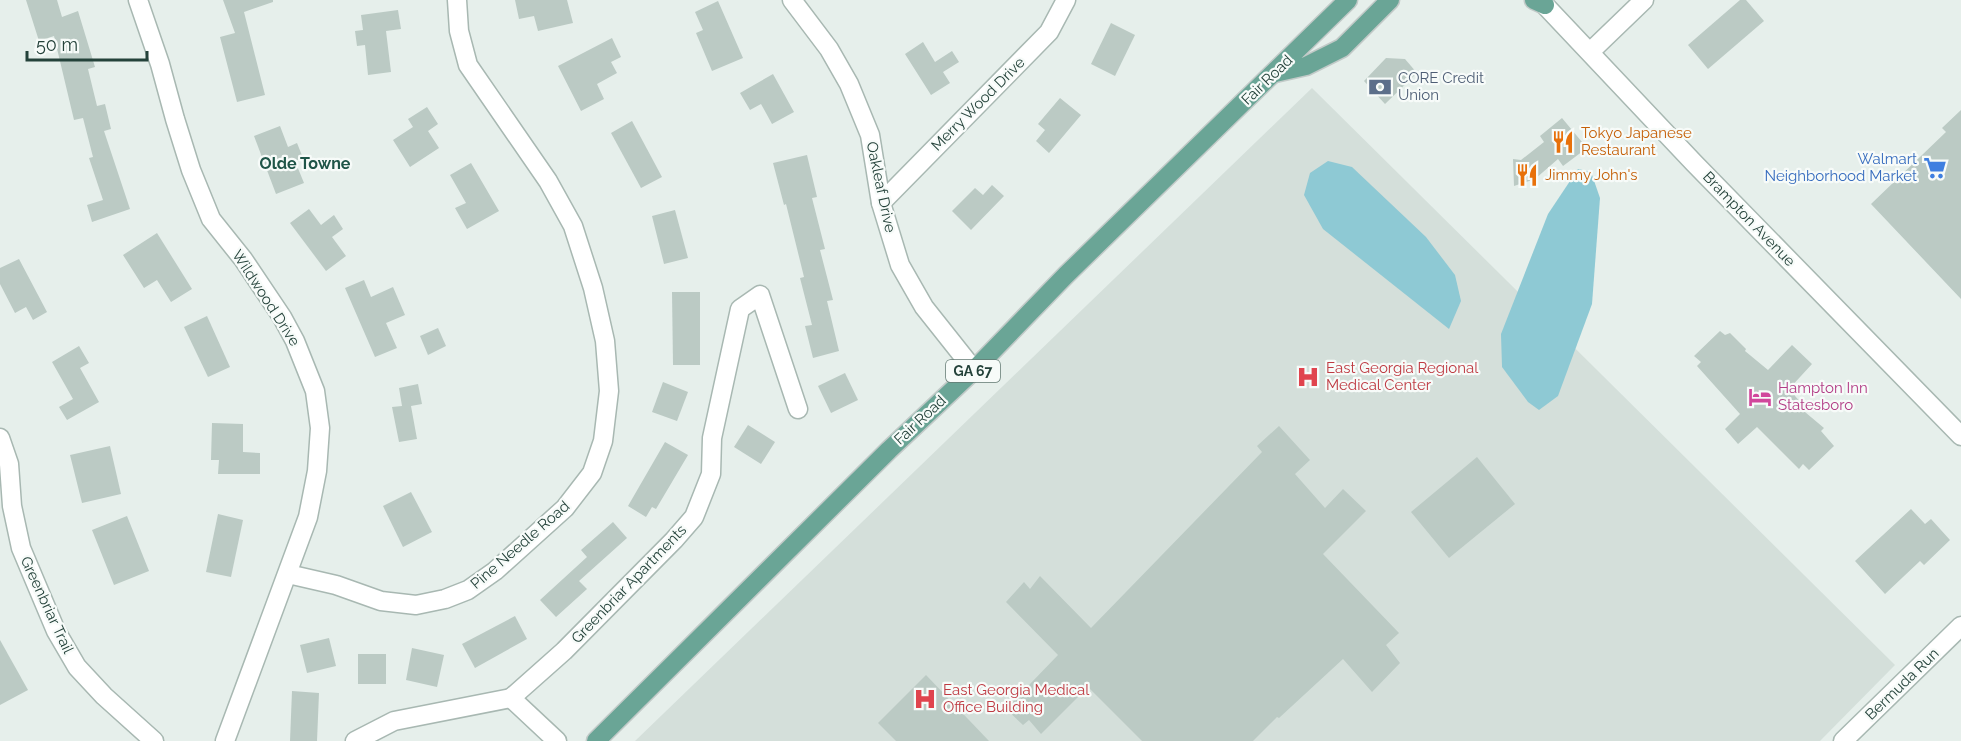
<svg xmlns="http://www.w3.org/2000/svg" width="1961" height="741" font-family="Raleway,sans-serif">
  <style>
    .built { fill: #d4dfda }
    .water { fill: #8ec9d4 }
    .building { fill: #bbcac4 }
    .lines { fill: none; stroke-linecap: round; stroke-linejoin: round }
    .minor-casing { stroke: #a8b8b2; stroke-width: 21 }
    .primary-casing { stroke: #c2cac8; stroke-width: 21 }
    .minor { stroke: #fff; stroke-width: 18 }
    .primary { stroke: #6aa596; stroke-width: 18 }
    .labels { text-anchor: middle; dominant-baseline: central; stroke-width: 4.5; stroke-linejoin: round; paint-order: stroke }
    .shield { fill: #f7fbf9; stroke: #637a73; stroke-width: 1.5 }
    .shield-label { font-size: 14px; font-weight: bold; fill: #24423a }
    .service-label { font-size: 15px; fill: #4e5e75; stroke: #f7fbf9; text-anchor: start }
    .street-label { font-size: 15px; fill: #24423a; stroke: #f7fbf9 }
    .food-label { font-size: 15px; fill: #c56008; stroke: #f7fbf9; text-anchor: start }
    .shop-label { font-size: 15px; fill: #366cbe; stroke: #f7fbf9; text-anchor: end }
    .health-label { font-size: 15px; fill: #be3a42; stroke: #f7fbf9; text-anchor: start }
    .hotel-label { font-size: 15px; fill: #b23c85; stroke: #f7fbf9; text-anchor: start }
    .neighbourhood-label { font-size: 16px; font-weight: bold; fill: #1f5548; stroke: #f7fbf9 }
  </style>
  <rect width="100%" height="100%" fill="#e6efeb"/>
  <!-- built -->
  <polygon class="built" points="1312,88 1895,665 1820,741 635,741"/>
  <!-- water -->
  <g class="water">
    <polygon points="1328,161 1352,167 1426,237 1455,275 1461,301 1449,329 1323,229 1304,195 1310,173"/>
    <polygon points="1578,169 1591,172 1600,198 1592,304 1558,396 1539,410 1528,402 1502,367 1501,334 1548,214"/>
  </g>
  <!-- building -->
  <g class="building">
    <polygon points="26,0 57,0 62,17 78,11 95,67 88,69 97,106 105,104 111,129 104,131 130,209 92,222 87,205 103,200 89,158 93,157 83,118 74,120 54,36 39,41"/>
    <polygon points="223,0 273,0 273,2 244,12 265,95 237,102 220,37 235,33"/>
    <polygon points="515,0 567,0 573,23 538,31 534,16 519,19"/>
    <polygon points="1740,0 1746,0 1764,21 1708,69 1688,45"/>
    <polygon points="718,1 743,58 712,71 696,33 703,30 695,12"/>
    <polygon points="398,10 401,29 386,31 391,72 368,75 365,45 357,46 355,31 363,30 361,15"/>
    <polygon points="1111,23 1135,35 1115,76 1091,64"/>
    <polygon points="612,38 621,57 611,62 617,73 597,84 604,99 581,111 558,66"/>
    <polygon points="923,42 935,62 952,51 959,62 943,72 950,83 931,95 905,54"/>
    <polygon points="1386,58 1405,59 1417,73 1385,104 1364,81"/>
    <polygon points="773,74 794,112 772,124 761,104 750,110 740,93"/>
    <polygon points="1060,98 1081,115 1049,153 1036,141 1045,130 1038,124"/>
    <polygon points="427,107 438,124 428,131 439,148 410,167 393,140 413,127 408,119"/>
    <polygon points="1961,110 1961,299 1871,204 1946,132 1942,128"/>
    <polygon points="1562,118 1587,148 1563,166 1558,159 1535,179 1514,186 1513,159 1521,160 1544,142 1540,136"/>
    <polygon points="632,121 662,177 641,188 611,133"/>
    <polygon points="280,126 288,147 297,143 303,158 295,161 304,183 276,194 254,136"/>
    <polygon points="807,155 817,197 812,198 825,249 820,250 833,300 827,301 839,351 813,358 805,326 812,325 800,278 804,277 786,204 784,205 773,163"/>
    <polygon points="471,163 499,211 467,229 455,208 466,203 450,175"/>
    <polygon points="992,185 1004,196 971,230 952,211 975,188 983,195"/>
    <polygon points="309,209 321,225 334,215 343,229 332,237 346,256 326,271 290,223"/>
    <polygon points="675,210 688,258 664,264 652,216"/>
    <polygon points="157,233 192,289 171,302 157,280 144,288 123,255"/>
    <polygon points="19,259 47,312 33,320 26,307 15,313 0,284 0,268"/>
    <polygon points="364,280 371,297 393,287 405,315 386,323 397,348 375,357 345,288"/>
    <polygon points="672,292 700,292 700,365 673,365"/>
    <polygon points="207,316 230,367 208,377 184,327"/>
    <polygon points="438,328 446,346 428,355 420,336"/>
    <polygon points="1720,331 1725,335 1730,333 1746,349 1745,351 1768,370 1792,345 1812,364 1789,389 1802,404 1799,407 1824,428 1821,431 1834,446 1809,470 1803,464 1799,469 1757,427 1738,444 1725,429 1740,414 1697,366 1701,362 1694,356"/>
    <polygon points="79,346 89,363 80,368 99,402 67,420 59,407 73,399 52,362"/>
    <polygon points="845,373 858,400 831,413 818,386"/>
    <polygon points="663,382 688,392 677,421 652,412"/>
    <polygon points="418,384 422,404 411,406 417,439 399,442 392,407 402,406 399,388"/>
    <polygon points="212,423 243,424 243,452 260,453 260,474 218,474 219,460 211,460"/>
    <polygon points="748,425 775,442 761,464 734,447"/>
    <polygon points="1279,426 1310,460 1295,474 1325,508 1343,489 1366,511 1323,554 1399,633 1386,645 1400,663 1372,692 1343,659 1279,718 1277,717 1253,741 1142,741 1088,687 1041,734 1029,720 1023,725 1006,709 1058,655 1006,602 1024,582 1030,589 1040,576 1091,628 1262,452 1257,446"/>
    <polygon points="665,442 688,455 656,509 652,507 646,517 628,506"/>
    <polygon points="110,446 121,494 82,503 70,455"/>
    <polygon points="1477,457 1515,504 1449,558 1411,512"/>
    <polygon points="411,492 432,532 403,547 383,506"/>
    <polygon points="1911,509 1925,524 1931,519 1950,540 1924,565 1920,561 1885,594 1855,561"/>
    <polygon points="218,514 243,520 231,577 206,572"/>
    <polygon points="127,516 149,571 114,585 92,530"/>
    <polygon points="613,522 627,538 579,581 587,589 556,617 540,600 587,557 581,550"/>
    <polygon points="515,616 527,639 475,668 462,644"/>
    <polygon points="329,638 336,666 307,673 300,645"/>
    <polygon points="0,640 28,690 0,705"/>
    <polygon points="412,648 444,655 437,687 406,680"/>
    <rect x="358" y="654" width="28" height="30"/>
    <polygon points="926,675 989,741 896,741 878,723"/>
    <polygon points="292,691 319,693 317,741 290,741"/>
  </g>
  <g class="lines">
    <!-- minor casing -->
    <g class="minor-casing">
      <g id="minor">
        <polyline points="138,0 160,64 175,119 191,170 211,219 243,259 282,317 295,341 315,391 320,428 317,471 308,517 225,741"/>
        <polyline points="792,0 829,49 849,84 870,135 881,203 900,265 924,307 974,370"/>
        <polyline points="1540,0 1694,163 1961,436"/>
        <polyline points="1590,52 1644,0"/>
        <polyline points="881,203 1049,32 1066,0"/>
        <polyline points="0,438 9,464 12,506 21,548 56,631 77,667 104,696 154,741"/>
        <polyline points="288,574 336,585 381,601 416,605 445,599 468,590 495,571 565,508 592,473 603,441 609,391 605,341 593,288 573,226 548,181 468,65 459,31 457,0"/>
        <polyline points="511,698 564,651 674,540 694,517 711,474 712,438 740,309 760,295 798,409"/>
        <polyline points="511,698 557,741"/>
        <polyline points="355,741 394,721 511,698"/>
        <polyline points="1843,741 1961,626"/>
      </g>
    </g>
    <!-- primary casing -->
    <g class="primary-casing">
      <g id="primary">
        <polyline points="1534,0 1545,5"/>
        <polyline points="1275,73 1306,66 1342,48 1390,0"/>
        <polyline points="596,741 889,450 974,370 1066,275 1348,0"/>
      </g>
    </g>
    <!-- minor -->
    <use href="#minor" class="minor"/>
    <!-- primary -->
    <use href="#primary" class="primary"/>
  </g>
  <!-- icons -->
  <defs>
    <g id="bank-bare" transform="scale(1.8)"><path d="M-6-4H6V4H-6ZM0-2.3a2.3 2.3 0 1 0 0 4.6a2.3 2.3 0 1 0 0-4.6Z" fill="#5c6f8a" stroke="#f7fbf9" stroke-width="2.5" paint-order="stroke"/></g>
    <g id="restaurant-bare" transform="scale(1.8)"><path d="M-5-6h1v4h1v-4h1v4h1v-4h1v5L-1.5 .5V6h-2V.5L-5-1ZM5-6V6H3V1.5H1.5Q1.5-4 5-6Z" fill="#e8710a" stroke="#f7fbf9" stroke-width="2.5" paint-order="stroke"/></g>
    <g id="supermarket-bare" transform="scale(1.8)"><path d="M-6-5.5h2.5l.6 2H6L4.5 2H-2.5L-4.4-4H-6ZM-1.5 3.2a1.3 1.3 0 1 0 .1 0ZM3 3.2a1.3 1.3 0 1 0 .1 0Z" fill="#3f7fe0" stroke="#f7fbf9" stroke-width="2.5" paint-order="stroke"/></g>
    <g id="hospital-bare" transform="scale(1.8)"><path d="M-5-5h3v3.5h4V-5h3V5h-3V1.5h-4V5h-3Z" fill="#e0444e" stroke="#f7fbf9" stroke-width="2.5" paint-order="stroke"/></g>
    <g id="hotel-bare" transform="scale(1.8)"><path d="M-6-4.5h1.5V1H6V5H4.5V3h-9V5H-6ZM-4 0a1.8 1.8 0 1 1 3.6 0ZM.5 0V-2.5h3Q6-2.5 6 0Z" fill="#d1479c" stroke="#f7fbf9" stroke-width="2.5" paint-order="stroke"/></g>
  </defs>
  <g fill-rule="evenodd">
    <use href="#bank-bare" x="1380" y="87"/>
    <use href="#restaurant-bare" x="1563" y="142"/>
    <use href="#supermarket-bare" x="1935" y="168"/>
    <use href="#restaurant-bare" x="1527" y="175"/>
    <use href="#hospital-bare" x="1308" y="377"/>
    <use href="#hotel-bare" x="1760" y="397"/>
    <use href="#hospital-bare" x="925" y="699"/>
  </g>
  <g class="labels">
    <!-- shield labels -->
    <rect class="shield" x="946" y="360" width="54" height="22" rx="4.5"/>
    <g class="shield-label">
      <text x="973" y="371">GA 67</text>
    </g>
    <!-- service labels -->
    <g class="service-label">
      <text x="1398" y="78">CORE Credit<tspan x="1398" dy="17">Union</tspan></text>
    </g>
    <!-- street labels -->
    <g class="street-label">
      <text transform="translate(1267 80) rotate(-44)">Fair Road</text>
      <text transform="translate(978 104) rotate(-45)">Merry Wood Drive</text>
      <text transform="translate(881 187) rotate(78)">Oakleaf Drive</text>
      <text transform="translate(1749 219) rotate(46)">Brampton Avenue</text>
      <text transform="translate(266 298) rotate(57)">Wildwood Drive</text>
      <text transform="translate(920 420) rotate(-43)">Fair Road</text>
      <text transform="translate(520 545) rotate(-41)">Pine Needle Road</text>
      <text transform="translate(629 584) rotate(-46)">Greenbriar Apartments</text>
      <text transform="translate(47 605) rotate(65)">Greenbriar Trail</text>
      <text transform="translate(1902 684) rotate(-44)">Bermuda Run</text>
    </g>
    <!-- food labels -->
    <g class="food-label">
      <text x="1581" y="133">Tokyo Japanese<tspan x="1581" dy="17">Restaurant</tspan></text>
      <text x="1545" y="175">Jimmy John's</text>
    </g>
    <!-- shop labels -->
    <g class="shop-label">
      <text x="1917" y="159">Walmart<tspan x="1917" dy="17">Neighborhood Market</tspan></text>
    </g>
    <!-- health labels -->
    <g class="health-label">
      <text x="1326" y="368">East Georgia Regional<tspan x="1326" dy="17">Medical Center</tspan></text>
      <text x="943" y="690">East Georgia Medical<tspan x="943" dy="17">Office Building</tspan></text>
    </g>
    <!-- hotel labels -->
    <g class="hotel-label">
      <text x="1778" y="388">Hampton Inn<tspan x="1778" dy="17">Statesboro</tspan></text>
    </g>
    <!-- neighbourhood labels -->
    <g class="neighbourhood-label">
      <text x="305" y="163">Olde Towne</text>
    </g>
  </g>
  <!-- scale -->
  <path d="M27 51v9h120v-9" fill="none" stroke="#24423a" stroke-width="3"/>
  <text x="36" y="51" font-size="18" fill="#24423a" stroke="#f7fbf9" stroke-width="4.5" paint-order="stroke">50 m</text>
</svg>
